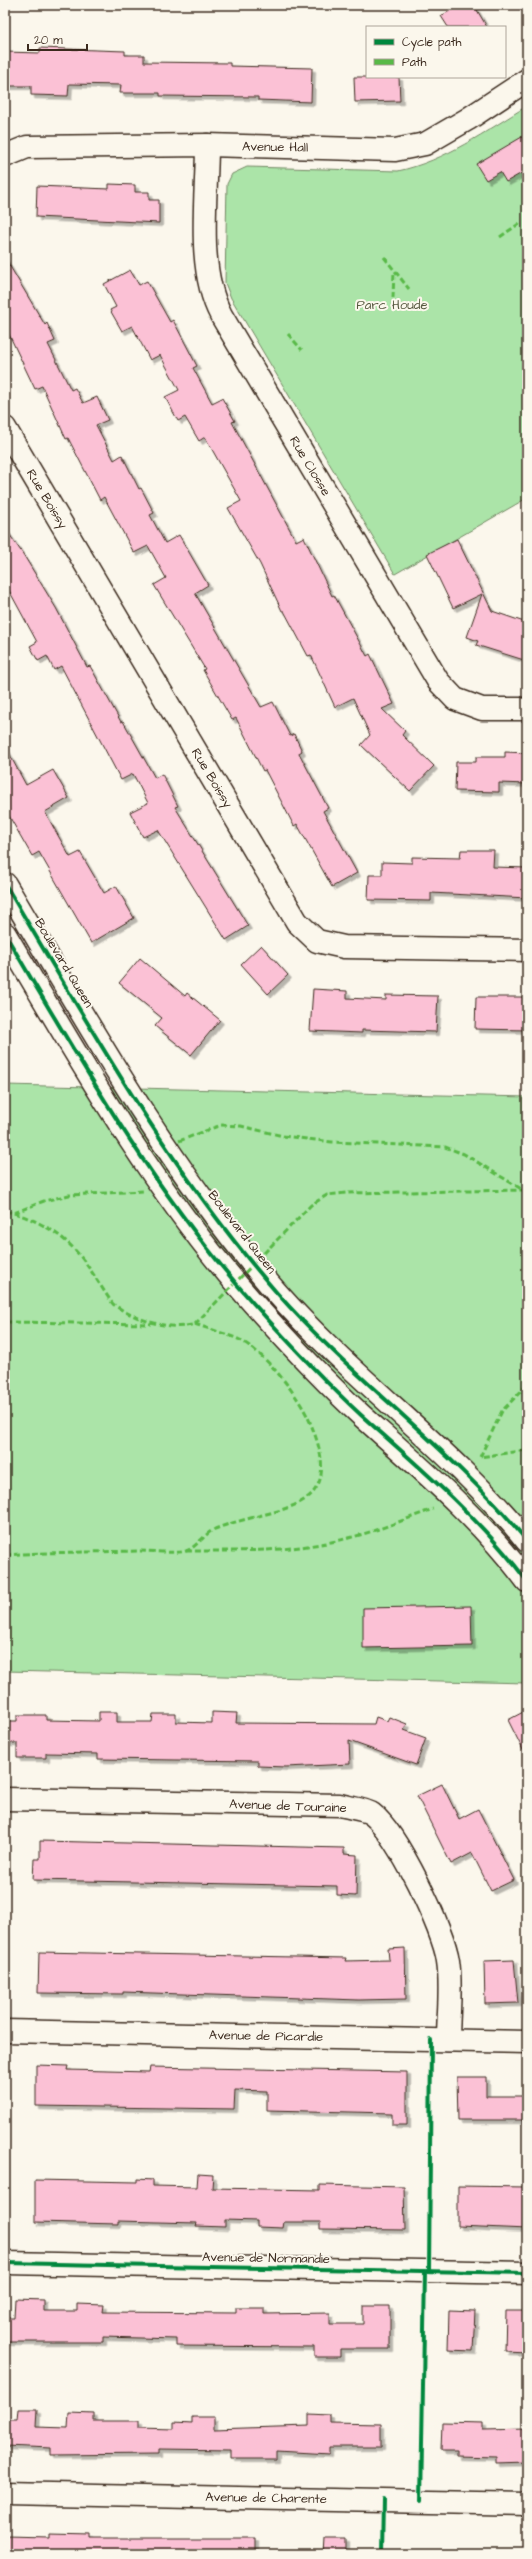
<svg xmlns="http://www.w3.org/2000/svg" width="532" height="2559" font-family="'Architects Daughter',sans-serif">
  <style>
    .green { fill: #abe4a8; stroke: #738763 }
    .building { fill: #fbc1d5; stroke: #3b2a1e; filter: url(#shadow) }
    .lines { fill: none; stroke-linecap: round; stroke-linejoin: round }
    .street-casing { stroke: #3b2a1e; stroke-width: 25 }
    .street { stroke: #fbf7ec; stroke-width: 22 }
    .quiet { stroke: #58b947; stroke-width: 3; stroke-dasharray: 6 3; stroke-linecap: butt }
    .cycleway-casing { stroke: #fbf7ec; stroke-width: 6 }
    .cycleway { stroke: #00873e; stroke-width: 4 }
    .labels { text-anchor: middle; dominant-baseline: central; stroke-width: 4; stroke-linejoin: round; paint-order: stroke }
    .street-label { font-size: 13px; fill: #3b2a1e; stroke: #fbf7ec }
    .park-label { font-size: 13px; fill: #575840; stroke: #fbf7ec }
  </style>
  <defs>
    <filter id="shadow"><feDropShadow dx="3.5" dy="3.5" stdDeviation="0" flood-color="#0004"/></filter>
  </defs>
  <rect width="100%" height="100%" fill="#fbf7ec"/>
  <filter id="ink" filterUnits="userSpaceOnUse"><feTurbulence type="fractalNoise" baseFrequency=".025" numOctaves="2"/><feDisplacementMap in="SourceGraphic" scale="8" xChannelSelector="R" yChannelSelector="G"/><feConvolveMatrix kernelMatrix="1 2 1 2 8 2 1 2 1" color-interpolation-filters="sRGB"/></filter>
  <g filter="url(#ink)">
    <!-- green -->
    <g class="green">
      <path d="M527 106V498L395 574 231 298 225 283 227 184 232 174 247 167 398 171C445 161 486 131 527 106Z"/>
      <polygon points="5,1085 527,1097 527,1683 5,1671"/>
    </g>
    <!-- building -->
    <g class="building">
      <polygon points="460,5 474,5 487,27 448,27 441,16"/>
      <polygon points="40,48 125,51 125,55 144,55 144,62 230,63 230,66 312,68 311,102 258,100 258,97 160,96 160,93 120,93 121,85 69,84 68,96 31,95 31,86 5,86 5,52 40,53"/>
      <polygon points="354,77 399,77 400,101 355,102"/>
      <polygon points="527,134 527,170 506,182 500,172 486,180 476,164"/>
      <polygon points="109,184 135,185 135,192 149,192 149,200 159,200 159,223 36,217 37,186 109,189"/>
      <polygon points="5,258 45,325 47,323 55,341 48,344 71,390 75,388 83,403 97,397 108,420 96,425 114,460 122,455 139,489 141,488 154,513 150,515 165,543 179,535 208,585 195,593 261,707 273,702 290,736 294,734 302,751 299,753 328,808 323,811 357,873 332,887 297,824 294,826 265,770 263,771 236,718 232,720 203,670 205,669 154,585 166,578 148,546 134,553 104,497 100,500 68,438 66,439 42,386 35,389 5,326"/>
      <polygon points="130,270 139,285 147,281 170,322 173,320 197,366 193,368 212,403 222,398 235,421 232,422 296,541 304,537 332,596 334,595 367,656 370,654 394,704 382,709 405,731 402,735 434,766 410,791 361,745 370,735 353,698 335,707 311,655 308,656 284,611 282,611 260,564 228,508 241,501 205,437 199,441 185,417 178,421 165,397 179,390 160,355 150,360 132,326 122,331 110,310 116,307 104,284"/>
      <polygon points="5,528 23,554 56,608 87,667 90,666 121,722 123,721 155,778 162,774 178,806 175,807 248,926 226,940 158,830 143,837 130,812 148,803 133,774 121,780 61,666 54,670 47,656 38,661 30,646 37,642 5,583"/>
      <polygon points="457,539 492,611 527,623 527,661 476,645 478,641 467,637 482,594 453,608 427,554"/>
      <polygon points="5,746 26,785 53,770 69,798 45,812 70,857 80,852 104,893 116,886 134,918 91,943 39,852 32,856 5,809"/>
      <polygon points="505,752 527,753 527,784 499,783 499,792 455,791 456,762 476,762 476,757 505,757"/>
      <polygon points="461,850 494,850 493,867 527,868 527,898 431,893 431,901 368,900 369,875 382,875 382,862 412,863 412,857 460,858"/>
      <polygon points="261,945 288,975 268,994 241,964"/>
      <polygon points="140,958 185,996 187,993 220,1020 191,1055 155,1026 162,1018 119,983"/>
      <polygon points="313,989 347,991 347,998 386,1000 386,995 438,996 436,1032 362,1030 362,1033 310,1031"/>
      <polygon points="476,997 527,997 527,1030 475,1029"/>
      <polygon points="471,1606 472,1646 363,1648 363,1608"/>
      <polygon points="527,1710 527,1758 508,1720"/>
      <polygon points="99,1712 117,1712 117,1722 152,1722 153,1714 176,1714 176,1722 212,1723 212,1712 237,1713 236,1723 374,1724 376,1717 387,1721 389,1717 407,1724 404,1730 426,1738 416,1765 349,1741 350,1764 286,1767 258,1766 258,1761 98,1759 98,1754 46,1753 46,1758 17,1758 17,1743 5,1743 5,1721 17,1721 17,1715 46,1715 46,1720 99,1721"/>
      <polygon points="442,1784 459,1819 478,1809 514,1880 491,1891 472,1853 451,1864 417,1796"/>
      <polygon points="40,1841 344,1848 344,1854 357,1855 356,1896 337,1895 337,1886 33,1880 34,1859 40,1859"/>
      <polygon points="405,1948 406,1999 359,2000 123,1992 123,1994 38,1993 39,1952 346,1958 345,1961 389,1960 388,1949"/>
      <polygon points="514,1960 518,2003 485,2004 484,1961"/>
      <polygon points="36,2065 68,2066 67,2070 149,2072 150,2067 407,2072 407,2125 392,2125 392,2113 267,2110 267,2091 235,2090 234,2109 36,2106"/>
      <polygon points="457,2077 486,2077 486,2096 527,2096 527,2120 458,2120"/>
      <polygon points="198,2174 213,2175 212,2188 320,2190 320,2185 404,2187 405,2230 320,2229 320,2222 284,2222 283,2228 257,2227 257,2221 225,2220 225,2227 196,2226 197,2223 118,2221 118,2224 35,2222 35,2180 137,2182 137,2179 153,2180 153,2186 197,2187"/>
      <polygon points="458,2186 527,2187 527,2229 458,2226"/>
      <polygon points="15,2299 44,2300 44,2311 77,2311 77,2304 104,2305 103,2312 236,2313 236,2308 264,2308 264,2314 330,2313 330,2324 363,2324 363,2306 390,2306 390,2349 340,2349 340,2357 314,2357 314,2347 176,2346 176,2339 103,2337 103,2342 5,2342 5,2318 14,2318"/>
      <polygon points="449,2310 475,2311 473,2351 448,2350"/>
      <polygon points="506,2311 527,2311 527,2352 505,2351"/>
      <polygon points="18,2409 37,2409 36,2427 68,2428 69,2413 94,2414 94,2421 138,2421 138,2428 174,2429 174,2422 192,2423 192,2417 214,2417 214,2429 309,2426 309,2414 330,2415 330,2423 381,2424 381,2447 329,2447 329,2454 276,2451 276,2459 231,2459 231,2450 159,2449 159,2454 51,2455 51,2448 5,2446 5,2420 17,2420"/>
      <polygon points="442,2422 483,2423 483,2430 527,2429 527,2462 496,2463 496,2457 456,2456 456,2451 441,2451"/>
      <polygon points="49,2533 91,2534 91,2538 255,2538 255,2554 5,2554 5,2536 49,2537"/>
      <polygon points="326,2538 346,2538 346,2554 325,2554"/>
    </g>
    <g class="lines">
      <!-- street casing -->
      <g class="street-casing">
        <g id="street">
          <path d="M207 145C207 198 196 268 221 315L438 681 455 699 482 709H527"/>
          <polyline points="5,156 27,147 207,145 395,150 425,144 468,119 527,80"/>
          <polyline points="5,428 297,922 317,941 344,947 527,950"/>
          <path d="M5 884C88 1024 169 1169 277 1293 355 1381 454 1451 527 1541"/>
          <path d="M5 934C80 1061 154 1192 253 1303 287 1341 323 1380 361 1415 419 1467 480 1518 527 1581"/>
          <path d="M5 1799 340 1805C350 1808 365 1809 372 1814 397 1833 444 1930 448 1961 452 1986 448 2015 448 2040"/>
          <polyline points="5,2031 527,2042"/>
          <polyline points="5,2263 527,2273"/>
          <polyline points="5,2493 527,2504"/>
        </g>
      </g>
      <!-- street -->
      <use href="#street" class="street"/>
      <!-- quiet -->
      <g class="quiet">
        <polyline points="500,237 520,223"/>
        <polyline points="384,257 409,289"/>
        <polyline points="393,298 394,271"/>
        <polyline points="288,334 302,350"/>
        <polyline points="179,1141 221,1125 241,1126 283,1136 332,1142 445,1147 464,1154 523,1190"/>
        <path d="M5 1211C29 1216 57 1230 74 1249 89 1265 100 1286 113 1304 133 1319 171 1332 195 1324L311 1205 327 1195 346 1193 527 1190"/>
        <polyline points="14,1213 44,1201 69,1195 144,1191"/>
        <polyline points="5,1322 151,1324"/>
        <polyline points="527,1385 502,1411 480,1457 527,1450"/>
        <path d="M186 1551C230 1551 276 1552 320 1544 359 1538 396 1523 433 1509"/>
        <path d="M5 1555C50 1552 95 1552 141 1551 152 1551 177 1554 186 1551 197 1547 204 1534 215 1529 278 1504 350 1517 310 1422 299 1396 264 1351 238 1339 224 1333 209 1329 195 1324"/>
      </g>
      <!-- cycleway casing -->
      <g class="cycleway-casing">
        <g id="cycleway">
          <path d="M5 884C88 1024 169 1169 277 1293 355 1381 454 1451 527 1541"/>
          <path d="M5 934C80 1061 154 1192 253 1303 287 1341 323 1380 361 1415 419 1467 480 1518 527 1581"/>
          <polyline points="5,2263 527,2273"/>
          <polyline points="429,2271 431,2040"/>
          <polyline points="421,2501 425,2271"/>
          <polyline points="382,2554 383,2500"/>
        </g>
      </g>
      <!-- cycleway -->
      <use href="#cycleway" class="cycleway"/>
    </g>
  </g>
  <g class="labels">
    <!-- street labels -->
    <g class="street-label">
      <text transform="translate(275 147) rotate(1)">Avenue Hall</text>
      <text transform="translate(310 466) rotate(59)">Rue Closse</text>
      <text transform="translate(47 499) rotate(59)">Rue Boissy</text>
      <text transform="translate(212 778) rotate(59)">Rue Boissy</text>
      <text transform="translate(64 963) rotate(59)">Boulevard Queen</text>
      <text transform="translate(242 1232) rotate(52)">Boulevard Queen</text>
      <text transform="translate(288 1806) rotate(2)">Avenue de Touraine</text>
      <text transform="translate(266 2036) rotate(1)">Avenue de Picardie</text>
      <text transform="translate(266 2258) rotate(1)">Avenue de Normandie</text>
      <text transform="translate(266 2498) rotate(1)">Avenue de Charente</text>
    </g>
    <!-- park labels -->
    <g class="park-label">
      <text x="392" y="305">Parc Houde</text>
    </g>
  </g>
  <!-- margin -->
  <rect width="532" height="2559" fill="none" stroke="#fbf7ec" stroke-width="20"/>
  <rect x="10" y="10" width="512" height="2539" fill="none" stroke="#3b2a1e" stroke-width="1.5" filter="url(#ink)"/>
  <!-- legend -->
  <rect x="366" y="26" width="140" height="52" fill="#fbf7ec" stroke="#aea59a"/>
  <rect x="374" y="39" width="20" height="6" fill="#00873e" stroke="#aea59a"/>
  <text x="402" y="46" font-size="12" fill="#3b2a1e">Cycle path</text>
  <rect x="374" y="59" width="20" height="6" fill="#58b947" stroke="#aea59a"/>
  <text x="402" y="66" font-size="12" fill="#3b2a1e">Path</text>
  <!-- scale -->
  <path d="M28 44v6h59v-6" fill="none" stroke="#3b2a1e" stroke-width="2"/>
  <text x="34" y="44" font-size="12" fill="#3b2a1e" stroke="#fbf7ec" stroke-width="3" paint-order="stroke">20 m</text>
</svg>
